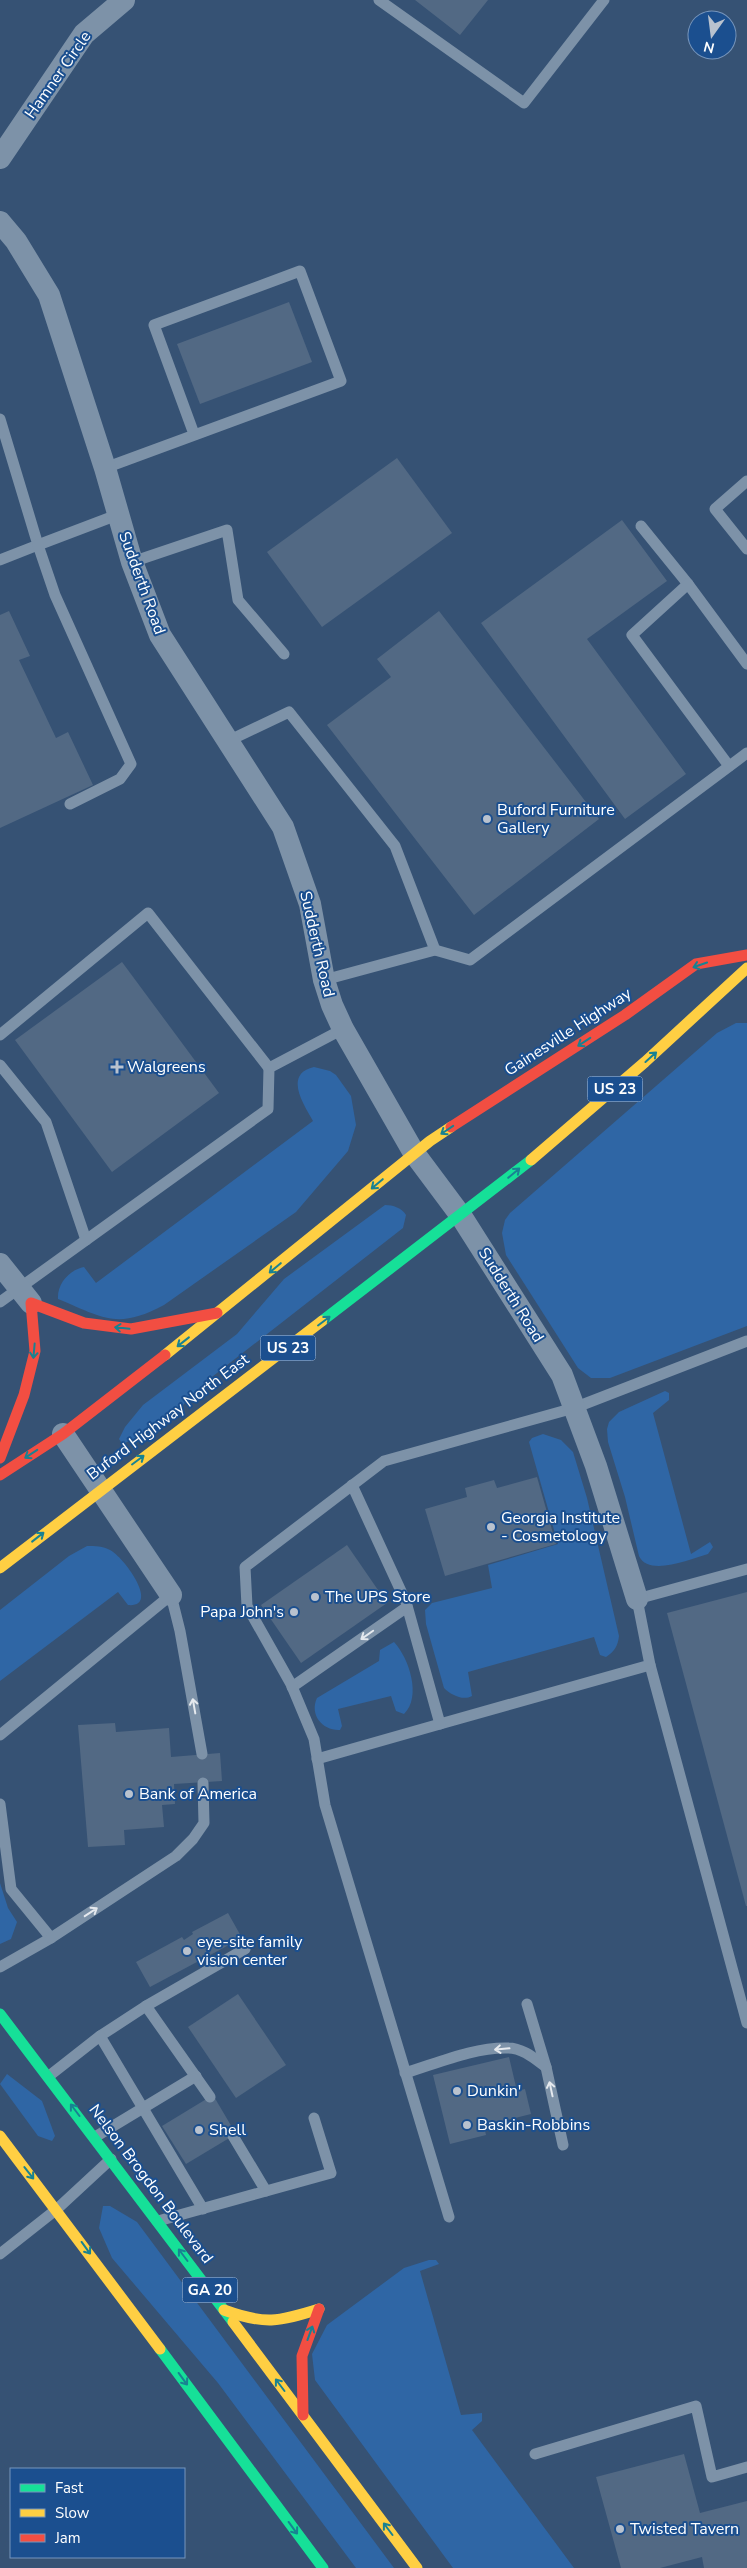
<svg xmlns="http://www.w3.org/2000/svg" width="747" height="2568" font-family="'Nunito Sans',sans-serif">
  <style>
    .green { fill: #2f66a5 }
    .building { fill: #526984 }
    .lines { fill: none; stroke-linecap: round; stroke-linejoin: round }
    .lane { stroke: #7d92a8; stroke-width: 11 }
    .street { stroke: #7d92a8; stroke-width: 22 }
    .fast { stroke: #16e098; stroke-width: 11 }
    .slow { stroke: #ffcf43; stroke-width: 11 }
    .jam { stroke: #f24e42; stroke-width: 11 }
    .oneway { stroke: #198292 }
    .oneway2 { stroke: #e5e9ee }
    .poi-dot { fill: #b9c2ce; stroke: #1b4f8f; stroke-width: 2 }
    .labels { text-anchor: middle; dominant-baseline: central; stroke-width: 4; stroke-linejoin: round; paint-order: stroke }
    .shield { fill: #1b4f8f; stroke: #bbcadd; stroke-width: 1 }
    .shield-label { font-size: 15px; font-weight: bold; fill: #fff }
    .street-label { font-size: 16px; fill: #fff; stroke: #1b4f8f }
    .poi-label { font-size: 16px; fill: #fff; stroke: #1b4f8f; text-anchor: start }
  </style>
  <rect width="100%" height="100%" fill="#365274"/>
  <!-- green -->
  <g class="green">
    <polygon points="736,1023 747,1023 747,1326 610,1378 591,1378 578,1368 506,1255 502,1233 505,1220 510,1213 717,1033"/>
    <path d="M314 1067 330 1071 336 1075 351 1096 356 1125 348 1151 296 1212 164 1305C117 1330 104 1318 58 1299 57 1284 69 1270 84 1267L96 1283 313 1121C304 1105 283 1074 314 1067Z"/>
    <path d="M385 1205C393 1205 402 1208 406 1215L403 1228 208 1380 163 1425 125 1443 121 1442 119 1439 125 1427 143 1405 237 1334 284 1279Z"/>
    <path d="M665 1391 669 1393V1400L653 1413 691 1554 710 1542 713 1547 708 1554C690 1559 649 1577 639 1556L625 1497 608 1442 607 1429 609 1422 619 1412Z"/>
    <path d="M543 1434 561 1440 573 1452 587 1498 619 1636C618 1646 614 1652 606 1657L600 1655 594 1637 468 1672 472 1696C463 1701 451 1695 444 1688L426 1624 425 1610 432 1603 492 1588 488 1565 558 1544 529 1442 532 1438Z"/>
    <path d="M87 1546C95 1546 103 1546 110 1550 124 1557 161 1608 128 1605L118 1592 0 1681V1610L69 1556Z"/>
    <path d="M394 1642C409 1658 422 1697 404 1714L396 1711 391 1696 338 1709 342 1726 340 1730C323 1731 309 1715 317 1698L379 1661 380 1650Z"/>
    <polygon points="0,1883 8,1908 17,1922 11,1939 0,1944"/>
    <polygon points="7,2074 42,2101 55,2136 52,2141 38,2136 0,2084"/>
    <polygon points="103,2206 110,2206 137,2222 394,2568 356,2568 218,2383 112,2258 99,2228"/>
    <polygon points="429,2260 436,2260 439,2264 420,2271 461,2415 482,2413 482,2421 472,2430 574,2568 453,2568 315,2380 312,2354 327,2325 404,2268"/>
  </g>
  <!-- building -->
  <g class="building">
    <polygon points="415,0 488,0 460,35"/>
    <polygon points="289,302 312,362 200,404 177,344"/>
    <polygon points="397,458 452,533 322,627 267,552"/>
    <polygon points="622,520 667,581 587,639 686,774 625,819 481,623"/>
    <polygon points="9,611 30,656 19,660 56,738 68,732 93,785 0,828 0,615"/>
    <polygon points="439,611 599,819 474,915 327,725 391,677 377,659"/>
    <polygon points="122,962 219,1093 112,1172 15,1040"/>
    <polygon points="537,1477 556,1544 445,1576 425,1509 467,1497 465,1488 494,1480 497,1488"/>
    <polygon points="347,1545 387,1603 301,1663 261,1605"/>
    <polygon points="747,1592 747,1906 746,1906 667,1613"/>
    <polygon points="115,1723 116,1732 169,1728 171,1757 220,1753 222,1781 174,1784 175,1804 162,1805 164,1827 124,1830 125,1845 88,1847 78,1725"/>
    <polygon points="228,1913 242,1938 150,1987 136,1962 182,1937 184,1940 193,1934 192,1932"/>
    <polygon points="238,1994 286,2065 236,2098 188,2027"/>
    <polygon points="509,2057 517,2091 525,2089 531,2114 484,2126 486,2135 450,2144 433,2075"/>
    <polygon points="213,2095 236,2134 186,2164 162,2126"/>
    <polygon points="684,2454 700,2513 747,2501 747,2568 704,2568 702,2557 660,2568 621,2568 596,2477"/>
  </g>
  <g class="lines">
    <!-- lane -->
    <g class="lane">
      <polyline points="379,0 524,103 604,0"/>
      <polyline points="0,419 38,545 0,560"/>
      <polyline points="105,468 341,381 300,271 154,325 194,434"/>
      <polyline points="747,481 715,509 747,549"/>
      <polyline points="641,526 688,584"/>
      <polyline points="132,562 227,530 238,600 284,654"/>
      <polyline points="228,741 289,712 395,846 435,950"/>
      <polyline points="729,766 632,635 688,584 747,664"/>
      <polyline points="70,804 120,779 131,764 55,595 38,545 117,515"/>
      <polyline points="324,980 435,950 470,960 747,753"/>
      <polyline points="0,1035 148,913 269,1068"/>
      <polyline points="0,1065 46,1122 86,1240"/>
      <polyline points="0,1302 268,1109 269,1068 343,1029"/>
      <polyline points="650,1665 747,2023"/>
      <polyline points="292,1687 407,1607"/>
      <polyline points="440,1724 650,1665 637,1599 747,1569"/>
      <polyline points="0,1735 171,1595 180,1631 202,1754"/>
      <polyline points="317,1759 440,1724 406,1602 352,1485"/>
      <polyline points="0,1804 11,1889 51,1938 0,1967"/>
      <polyline points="51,1938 176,1856 193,1839 204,1823 203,1783"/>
      <polyline points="527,2004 546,2067 563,2145"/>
      <polyline points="100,2036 146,2006"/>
      <path d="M405 2073C438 2063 474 2047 508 2048 523 2048 535 2059 546 2067"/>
      <polyline points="49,2076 100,2036 203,2209"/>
      <polyline points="210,2097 146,2006 245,1949"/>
      <polyline points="233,2136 266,2191"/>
      <polyline points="95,2137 196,2076"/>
      <polyline points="449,2217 325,1805 314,1739 291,1684 247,1606 245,1567 384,1461 574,1408 747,1341"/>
      <polyline points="158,2221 331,2173 314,2118"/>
      <polyline points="0,2254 57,2209 111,2159"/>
      <polyline points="535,2454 696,2406 712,2477 747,2467"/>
    </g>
    <!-- street -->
    <g class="street">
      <polyline points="0,158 84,34 124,0"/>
      <polyline points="0,222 16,241 49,295 105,468 132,562 160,635 283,827 310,904 324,980 332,1005 343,1029 414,1153 461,1216 562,1375 596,1466 637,1599"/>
      <polyline points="0,1264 31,1303"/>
      <polyline points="63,1434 171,1595"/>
    </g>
    <!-- fast -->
    <g class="fast">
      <polyline points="322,1321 531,1160"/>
      <polyline points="0,2014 233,2322"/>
      <polyline points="160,2349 323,2568"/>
    </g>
    <!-- slow -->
    <g class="slow">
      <polyline points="531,1160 645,1062 747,968"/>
      <polyline points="165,1355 430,1141 451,1127"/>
      <polyline points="0,1568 322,1321"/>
      <polyline points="0,2136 160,2349"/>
      <path d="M224 2310C265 2325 278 2322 319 2309"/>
      <polyline points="233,2322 417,2568"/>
    </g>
    <!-- jam -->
    <g class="jam">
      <polyline points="451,1127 625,1015 696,964 747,955"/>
      <polyline points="0,1458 24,1395 35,1351 31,1303 84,1323 131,1329 217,1313"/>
      <polyline points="0,1475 63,1434 165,1355"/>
      <polyline points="303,2415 302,2356 319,2309"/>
    </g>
  </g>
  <!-- one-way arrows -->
  <defs><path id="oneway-shaft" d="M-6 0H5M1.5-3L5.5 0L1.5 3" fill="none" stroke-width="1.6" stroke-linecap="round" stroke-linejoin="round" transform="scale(1.25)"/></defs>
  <g class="oneway">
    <use href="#oneway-shaft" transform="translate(700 965) rotate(161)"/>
    <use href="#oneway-shaft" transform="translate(584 1042) rotate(147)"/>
    <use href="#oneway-shaft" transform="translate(651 1057) rotate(-42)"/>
    <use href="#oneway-shaft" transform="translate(447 1130) rotate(146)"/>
    <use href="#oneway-shaft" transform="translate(514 1173) rotate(-40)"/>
    <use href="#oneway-shaft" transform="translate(377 1184) rotate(140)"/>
    <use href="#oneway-shaft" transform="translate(275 1268) rotate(140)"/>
    <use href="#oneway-shaft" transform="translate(324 1321) rotate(-37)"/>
    <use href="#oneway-shaft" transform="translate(122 1328) rotate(-174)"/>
    <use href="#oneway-shaft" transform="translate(183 1342) rotate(142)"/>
    <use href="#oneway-shaft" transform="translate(34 1351) rotate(95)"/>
    <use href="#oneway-shaft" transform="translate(31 1454) rotate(147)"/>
    <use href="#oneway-shaft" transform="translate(138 1460) rotate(-37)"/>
    <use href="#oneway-shaft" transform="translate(38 1537) rotate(-38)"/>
    <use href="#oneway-shaft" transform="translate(75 2110) rotate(-127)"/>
    <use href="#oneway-shaft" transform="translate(29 2173) rotate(52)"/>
    <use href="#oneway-shaft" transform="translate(86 2248) rotate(54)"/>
    <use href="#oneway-shaft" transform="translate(183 2255) rotate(-127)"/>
    <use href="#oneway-shaft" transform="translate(310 2333) rotate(-70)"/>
    <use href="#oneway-shaft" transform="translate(183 2379) rotate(54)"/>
    <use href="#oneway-shaft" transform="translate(280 2385) rotate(-127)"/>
    <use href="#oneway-shaft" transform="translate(293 2528) rotate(54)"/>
    <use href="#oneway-shaft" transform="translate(388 2529) rotate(-127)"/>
  </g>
  <g class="oneway2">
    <use href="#oneway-shaft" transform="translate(367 1635) rotate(145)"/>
    <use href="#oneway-shaft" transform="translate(194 1706) rotate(-100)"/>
    <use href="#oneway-shaft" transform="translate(91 1912) rotate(-33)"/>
    <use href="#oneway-shaft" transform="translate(502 2049) rotate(175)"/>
    <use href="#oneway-shaft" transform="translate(551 2089) rotate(-102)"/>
  </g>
  <!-- markers -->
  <g class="poi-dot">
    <circle cx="487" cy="819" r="5"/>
    <path d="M114.5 1059.5h5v5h5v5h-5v5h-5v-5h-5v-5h5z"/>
    <circle cx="491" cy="1527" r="5"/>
    <circle cx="315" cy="1597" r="5"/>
    <circle cx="294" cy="1612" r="5"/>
    <circle cx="129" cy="1794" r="5"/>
    <circle cx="187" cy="1951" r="5"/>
    <circle cx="457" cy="2091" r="5"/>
    <circle cx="467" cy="2125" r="5"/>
    <circle cx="199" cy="2130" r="5"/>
    <circle cx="620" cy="2529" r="5"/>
  </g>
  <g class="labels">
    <!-- shield labels -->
    <g class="shield">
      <rect x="587.5" y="1076.5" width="55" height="25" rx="4"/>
      <rect x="260.5" y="1335.5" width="55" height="25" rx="4"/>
      <rect x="182.5" y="2277.5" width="55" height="25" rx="4"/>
    </g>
    <g class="shield-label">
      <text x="615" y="1089">US 23</text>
      <text x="288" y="1348">US 23</text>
      <text x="210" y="2290">GA 20</text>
    </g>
    <!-- street labels -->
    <g class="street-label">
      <text transform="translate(58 75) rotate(-55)">Hamner Circle</text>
      <text transform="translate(142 583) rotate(70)">Sudderth Road</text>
      <text transform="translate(317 944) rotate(77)">Sudderth Road</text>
      <text transform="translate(568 1032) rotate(-33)">Gainesville Highway</text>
      <text transform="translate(511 1295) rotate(58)">Sudderth Road</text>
      <text transform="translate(168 1417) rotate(-37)">Buford Highway North East</text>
      <text transform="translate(151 2184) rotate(53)">Nelson Brogdon Boulevard</text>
    </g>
    <!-- poi labels -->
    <g class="poi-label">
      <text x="497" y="810">Buford Furniture<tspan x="497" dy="18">Gallery</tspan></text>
      <text x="127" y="1067">Walgreens</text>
      <text x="501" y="1518">Georgia Institute<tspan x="501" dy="18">- Cosmetology</tspan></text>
      <text x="325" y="1597">The UPS Store</text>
      <text x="284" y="1612" text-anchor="end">Papa John's</text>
      <text x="139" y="1794">Bank of America</text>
      <text x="197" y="1942">eye-site family<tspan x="197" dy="18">vision center</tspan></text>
      <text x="467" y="2091">Dunkin'</text>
      <text x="477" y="2125">Baskin-Robbins</text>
      <text x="209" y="2130">Shell</text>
      <text x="630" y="2529">Twisted Tavern</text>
    </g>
  </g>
  <!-- legend -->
  <rect x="10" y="2468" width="175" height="90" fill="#1b4f8f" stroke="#7695bc"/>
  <rect x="20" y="2484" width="25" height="8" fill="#16e098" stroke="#7695bc"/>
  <text x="55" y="2493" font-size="15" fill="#ffffff">Fast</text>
  <rect x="20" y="2509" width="25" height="8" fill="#ffcf43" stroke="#7695bc"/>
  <text x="55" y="2518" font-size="15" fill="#ffffff">Slow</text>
  <rect x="20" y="2534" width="25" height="8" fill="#f24e42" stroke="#7695bc"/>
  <text x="55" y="2543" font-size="15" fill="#ffffff">Jam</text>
  <!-- north arrow -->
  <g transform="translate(712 35) rotate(194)"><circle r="24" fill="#1b4f8f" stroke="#7695bc"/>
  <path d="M0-4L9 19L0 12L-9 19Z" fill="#b9c2ce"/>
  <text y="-8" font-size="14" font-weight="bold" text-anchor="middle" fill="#ffffff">N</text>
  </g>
</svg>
